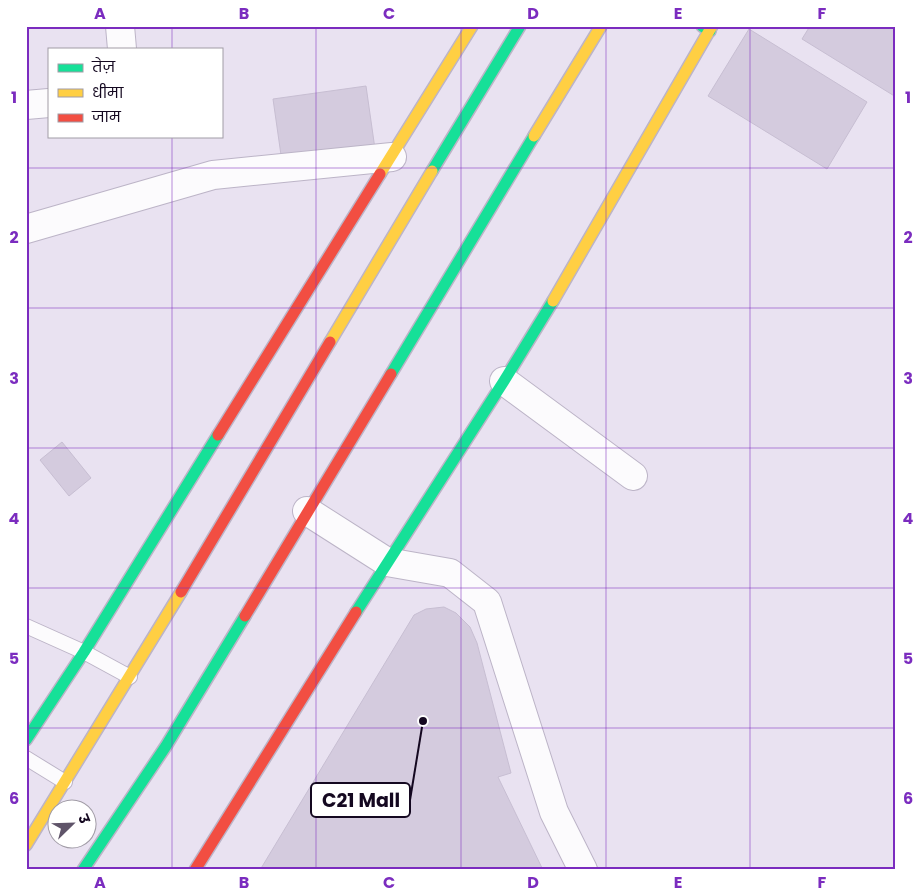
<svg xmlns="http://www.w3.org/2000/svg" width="922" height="896" font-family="Poppins,'Noto Sans Devanagari',sans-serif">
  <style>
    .building { fill: #d4cbde; stroke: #c7bed2 }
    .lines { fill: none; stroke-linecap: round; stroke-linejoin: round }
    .lane-casing { stroke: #bcb4c7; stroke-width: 16 }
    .street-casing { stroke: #bcb4c7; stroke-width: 30 }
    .fast-casing { stroke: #bcb4c7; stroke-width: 14 }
    .slow-casing { stroke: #bcb4c7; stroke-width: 14 }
    .jam-casing { stroke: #bcb4c7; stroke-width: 14 }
    .lane { stroke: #fcfbfd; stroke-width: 14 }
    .street { stroke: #fcfbfd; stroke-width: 28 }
    .fast { stroke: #16e098; stroke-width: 11 }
    .slow { stroke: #ffcf43; stroke-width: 11 }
    .jam { stroke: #f24e42; stroke-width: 11 }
    .grid { fill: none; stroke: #7b2cbf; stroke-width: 1; stroke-opacity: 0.55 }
    .leader { fill: none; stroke: #140820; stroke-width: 2 }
    .callout-dot { fill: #140820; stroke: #fff; stroke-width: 2 }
    .callout { fill: #fff; stroke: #140820; stroke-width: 2 }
    .callout-label { font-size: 19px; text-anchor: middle; font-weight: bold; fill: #140820 }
    .neatline { fill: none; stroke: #7b2cbf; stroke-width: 2 }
    .grid-label { font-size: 16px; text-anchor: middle; font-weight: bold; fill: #7b2cbf }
  </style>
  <rect width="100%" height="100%" fill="#e9e2f1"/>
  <!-- building -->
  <g class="building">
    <polygon points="810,26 896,26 896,97 802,39"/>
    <polygon points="749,29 867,102 827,169 708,96"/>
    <polygon points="366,86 375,149 282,162 273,99"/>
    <polygon points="62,442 91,478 69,496 40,460"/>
    <polygon points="444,607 456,613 470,627 477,643 511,773 498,777 543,870 260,870 414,615 426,609"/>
  </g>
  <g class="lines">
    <!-- lane casing -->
    <g class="lane-casing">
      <g id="lane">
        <polyline points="26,626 84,652 130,677"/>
        <polyline points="26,758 65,782"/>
      </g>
    </g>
    <!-- street casing -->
    <g class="street-casing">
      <g id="street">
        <polyline points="120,26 122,49"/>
        <polyline points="26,105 49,103"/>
        <polyline points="26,229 213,175 392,157"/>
        <polyline points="504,381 633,476"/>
        <polyline points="307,511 387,562 450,573 487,602 554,812 583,870"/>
      </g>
    </g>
    <!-- fast casing -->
    <g class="fast-casing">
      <g id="fast">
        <polyline points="702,26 710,31"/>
        <polyline points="432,171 520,26"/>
        <polyline points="391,374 534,136"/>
        <polyline points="356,612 504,381 553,301"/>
        <polyline points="26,740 84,652 218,435"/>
        <polyline points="83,870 166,746 245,616"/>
      </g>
    </g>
    <!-- slow casing -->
    <g class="slow-casing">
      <g id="slow">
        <polyline points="534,136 601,26"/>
        <polyline points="380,174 472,26"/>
        <polyline points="553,301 712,26"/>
        <polyline points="330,342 432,171"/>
        <polyline points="26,845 181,592"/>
      </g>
    </g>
    <!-- jam casing -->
    <g class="jam-casing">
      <g id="jam">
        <polyline points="218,435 380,174"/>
        <polyline points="181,592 330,342"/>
        <polyline points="245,616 391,374"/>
        <polyline points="195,870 356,612"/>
      </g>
    </g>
    <!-- lane -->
    <use href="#lane" class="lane"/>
    <!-- street -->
    <use href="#street" class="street"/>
    <!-- fast -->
    <use href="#fast" class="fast"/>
    <!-- slow -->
    <use href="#slow" class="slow"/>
    <!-- jam -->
    <use href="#jam" class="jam"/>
  </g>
  <!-- grid -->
  <path class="grid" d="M172 26V49M316 26V870M461 26V870M606 26V870M750 26V870M172 136V870M26 168H896M26 308H896M26 448H896M26 588H896M26 728H896"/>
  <!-- callouts -->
  <path class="leader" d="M423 721L410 800"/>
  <circle class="callout-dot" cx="423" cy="721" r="5"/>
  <rect class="callout" x="311" y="783" width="99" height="34" rx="5"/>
  <g class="callout-label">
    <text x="361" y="807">C21 Mall</text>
  </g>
  <!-- border -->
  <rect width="922" height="896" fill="none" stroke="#ffffff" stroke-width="55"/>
  <!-- legend -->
  <rect x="48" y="48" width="175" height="90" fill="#ffffff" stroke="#a19ca6"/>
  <rect x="58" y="64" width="25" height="8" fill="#16e098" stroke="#a19ca6"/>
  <text x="92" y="72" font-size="15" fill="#140820">तेज़</text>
  <rect x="58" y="89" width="25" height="8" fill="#ffcf43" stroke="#a19ca6"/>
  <text x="92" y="98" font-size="15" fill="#140820">धीमा</text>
  <rect x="58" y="114" width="25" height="8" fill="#f24e42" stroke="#a19ca6"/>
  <text x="92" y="122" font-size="15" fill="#140820">जाम</text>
  <!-- north arrow -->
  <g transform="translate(72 824) rotate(67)"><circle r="24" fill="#ffffff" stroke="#a19ca6"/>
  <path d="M0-4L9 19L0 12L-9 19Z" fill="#5f5469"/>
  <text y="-8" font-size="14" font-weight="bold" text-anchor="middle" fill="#140820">उ</text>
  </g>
  <rect x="28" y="28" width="866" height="840" class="neatline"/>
  <g class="grid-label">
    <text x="100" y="19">A</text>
    <text x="244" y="19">B</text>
    <text x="389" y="19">C</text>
    <text x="533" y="19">D</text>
    <text x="678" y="19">E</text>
    <text x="822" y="19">F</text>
    <text x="14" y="103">1</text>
    <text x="908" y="103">1</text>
    <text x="14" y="243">2</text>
    <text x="908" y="243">2</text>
    <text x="14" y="384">3</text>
    <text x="908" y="384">3</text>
    <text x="14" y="524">4</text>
    <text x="908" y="524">4</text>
    <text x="14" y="664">5</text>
    <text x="908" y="664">5</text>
    <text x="14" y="804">6</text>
    <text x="908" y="804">6</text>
    <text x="100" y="888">A</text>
    <text x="244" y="888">B</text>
    <text x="389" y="888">C</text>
    <text x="533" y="888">D</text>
    <text x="678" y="888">E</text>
    <text x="822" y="888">F</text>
  </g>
</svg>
